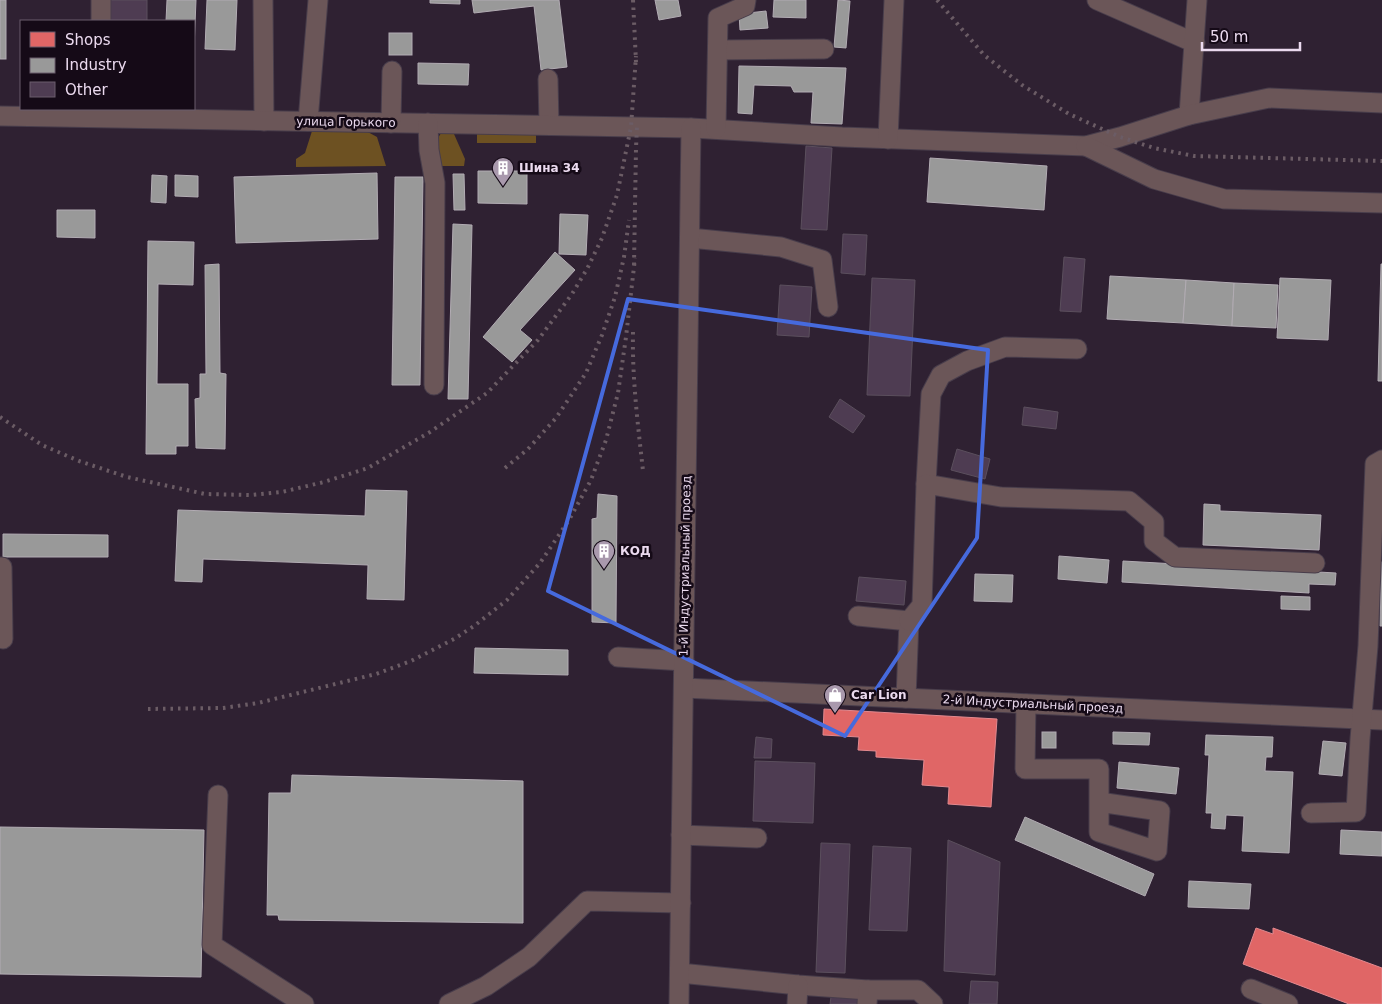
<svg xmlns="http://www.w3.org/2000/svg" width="1382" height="1004" font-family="'DejaVu Sans',sans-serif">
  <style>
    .forest { fill: #6d5122 }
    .shops { fill: #e06666; stroke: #e3898f }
    .industry { fill: #999; stroke: #b2acb3 }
    .building { fill: #4e3c52; stroke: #5b4f5d }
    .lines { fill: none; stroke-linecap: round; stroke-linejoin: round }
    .minor-casing { stroke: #483d4b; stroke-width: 21 }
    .minor { stroke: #6b5658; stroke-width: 19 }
    .rail { stroke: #6b5c65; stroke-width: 4; stroke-dasharray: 2.5 5; stroke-linecap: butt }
    .marked { fill: none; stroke: #466add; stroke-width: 4; stroke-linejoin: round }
    .labels { text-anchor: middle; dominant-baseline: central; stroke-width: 5; stroke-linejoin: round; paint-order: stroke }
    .street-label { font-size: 12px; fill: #ebdaef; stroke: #150a17 }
    .poi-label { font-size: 12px; font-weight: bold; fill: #ebdaef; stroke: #150a17; text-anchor: start }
  </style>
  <rect width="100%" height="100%" fill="#2f2132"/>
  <!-- forest -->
  <g class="forest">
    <rect x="477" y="130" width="59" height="13"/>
    <polygon points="312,131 366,131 377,137 386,166 296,167 296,159 305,153"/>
    <polygon points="441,133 454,134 465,159 464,166 435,166 434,145"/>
  </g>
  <!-- shops -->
  <g class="shops">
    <polygon points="824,709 997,719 991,807 948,804 949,787 922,785 924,760 876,757 876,751 858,750 859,737 823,735"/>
    <polygon points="1256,928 1273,934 1273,928 1382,968 1382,1004 1349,1004 1243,964"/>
  </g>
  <!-- industry -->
  <g class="industry">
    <rect x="0" y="0" width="6" height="59"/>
    <polygon points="167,0 196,0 194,49 194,21 166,21"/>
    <polygon points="207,0 237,0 235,50 205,49"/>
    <polygon points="430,0 460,0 460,4 430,3"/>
    <polygon points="472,0 559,0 567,67 541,70 534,6 474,13"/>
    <polygon points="655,0 678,0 681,16 659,20"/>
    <polygon points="774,0 806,0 806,18 773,17"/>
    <polygon points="838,0 850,1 846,48 834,47"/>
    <polygon points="766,11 768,28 740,30 739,14"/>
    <rect x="389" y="33" width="23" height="22"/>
    <polygon points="418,63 469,64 468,85 418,84"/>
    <polygon points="739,66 846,68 842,124 811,123 813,92 794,92 791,86 754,85 752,114 738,113"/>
    <polygon points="930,158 1047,166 1044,210 927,202"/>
    <polygon points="478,171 527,171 527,204 478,203"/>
    <polygon points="377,173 378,239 236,243 234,177"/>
    <polygon points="453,174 464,174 465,210 454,210"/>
    <polygon points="152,175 167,176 166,203 151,202"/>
    <polygon points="175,175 198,176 198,197 175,196"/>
    <polygon points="395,177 423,177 420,385 392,385"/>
    <polygon points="57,210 95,210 95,238 57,237"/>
    <polygon points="560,214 588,215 586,255 559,254"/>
    <polygon points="453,224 472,225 468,399 448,399"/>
    <polygon points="148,241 194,242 193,285 158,284 157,384 188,384 188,446 176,446 176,454 146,454"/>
    <polygon points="555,252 575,270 520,330 532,340 512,362 483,337"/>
    <polygon points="219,264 220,373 226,374 225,449 196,448 195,399 200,398 200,374 206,374 205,265"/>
    <polygon points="1381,264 1382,264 1382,381 1378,381"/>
    <polygon points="1110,276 1186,280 1183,323 1107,319"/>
    <polygon points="1280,278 1331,280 1328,340 1277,338"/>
    <polygon points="1186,280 1234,283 1232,326 1183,323"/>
    <polygon points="1234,283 1278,285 1276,328 1232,326"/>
    <polygon points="366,490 407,491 404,600 367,599 368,565 203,559 202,582 175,581 178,510 365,516"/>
    <polygon points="598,494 617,496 616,623 592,622 592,519 597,518"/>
    <polygon points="1204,504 1220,505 1220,511 1321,515 1319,550 1203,545"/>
    <polygon points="3,534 108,535 108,557 3,557"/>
    <polygon points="1059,556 1109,560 1107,583 1058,579"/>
    <polygon points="1123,561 1336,573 1335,585 1309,584 1309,593 1122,582"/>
    <polygon points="1381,562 1382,562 1382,626 1380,626"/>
    <polygon points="975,574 1013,575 1012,602 974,601"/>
    <polygon points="1281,596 1310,597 1310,610 1281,609"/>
    <polygon points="475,648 568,650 568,675 474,673"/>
    <rect x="1042" y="732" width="14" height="16"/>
    <polygon points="1113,732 1150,733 1149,745 1113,744"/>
    <polygon points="1206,735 1273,737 1272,757 1266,757 1265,771 1293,772 1289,853 1242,851 1244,816 1226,815 1225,829 1211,828 1212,813 1206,813 1209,755 1205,755"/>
    <polygon points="1323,741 1346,743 1342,776 1319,774"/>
    <polygon points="1119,762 1179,768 1176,794 1117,788"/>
    <polygon points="292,775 523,781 523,923 279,920 278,915 267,915 269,793 291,793"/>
    <polygon points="1025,817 1154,874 1145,896 1015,840"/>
    <polygon points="0,827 204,830 201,977 0,974"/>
    <polygon points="1341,830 1382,832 1382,856 1340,854"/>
    <polygon points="1189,881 1251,884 1249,909 1188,907"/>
  </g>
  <!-- building -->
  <g class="building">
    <polygon points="110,0 147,0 147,21 109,21"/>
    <polygon points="806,146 832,148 827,230 801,229"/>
    <polygon points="843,234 867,235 865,275 841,273"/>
    <polygon points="1064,257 1085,259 1081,312 1060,311"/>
    <polygon points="872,278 915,280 910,396 867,395"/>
    <polygon points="780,285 812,287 809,337 777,335"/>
    <polygon points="840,399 865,416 853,433 829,417"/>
    <polygon points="1024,407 1058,412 1056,429 1022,425"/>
    <polygon points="957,449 990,459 985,479 951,470"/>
    <polygon points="859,577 906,581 904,605 856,601"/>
    <polygon points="756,737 772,739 771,758 754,758"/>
    <polygon points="755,761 815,763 813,823 753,821"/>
    <polygon points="948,840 1000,862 995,975 944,971"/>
    <polygon points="821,843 850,844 845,973 816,972"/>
    <polygon points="873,846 911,848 907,931 869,930"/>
    <polygon points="971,981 998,982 997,1004 969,1004"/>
    <polygon points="831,997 860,998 859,1004 830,1004"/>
  </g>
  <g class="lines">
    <!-- minor casing -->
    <g class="minor-casing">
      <g id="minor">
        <polyline points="263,0 264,121"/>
        <polyline points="1097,0 1195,43"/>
        <polyline points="101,21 101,0"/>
        <polyline points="718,50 824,49"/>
        <polyline points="548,79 549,125"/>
        <polyline points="1189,115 1197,0"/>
        <polyline points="0,116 691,128 842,137 1086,146 1120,137 1189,115 1269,98 1382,103"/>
        <polyline points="308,121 318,0"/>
        <polyline points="391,123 392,71"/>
        <polyline points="428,123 429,150 435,183 434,385"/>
        <polyline points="716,129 718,18 745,6 746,0"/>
        <polyline points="888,139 894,0"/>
        <polyline points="1086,146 1154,179 1224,199 1382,203"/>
        <polyline points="690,238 781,247 822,260 828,307"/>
        <polyline points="926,484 931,394 941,375 967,361 1005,347 1077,349"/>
        <polyline points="0,567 2,567 3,639"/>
        <polyline points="858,616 909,621 906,698"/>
        <polyline points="909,621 922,605 926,484 1001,497 1129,501 1154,522 1154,541 1175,557 1315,563"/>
        <polyline points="618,657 684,661"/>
        <polyline points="684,688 1382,720"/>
        <polyline points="1026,704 1025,769 1099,769 1099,832 1157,851 1160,811 1099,802"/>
        <polyline points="218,795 212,945 304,1004"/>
        <polyline points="1311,813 1356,812 1360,739 1368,646 1375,464 1382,460"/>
        <polyline points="681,835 757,838"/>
        <polyline points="680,973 798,985 868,990"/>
        <polyline points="1251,989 1288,1004"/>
        <polyline points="449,1004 486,986 529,957 587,901 681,903"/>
        <polyline points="679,1004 691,128"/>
        <polyline points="797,1004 798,985"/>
        <polyline points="867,1004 868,990 918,990 933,1004"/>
      </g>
    </g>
    <!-- minor -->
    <use href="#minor" class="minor"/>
    <!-- rail -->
    <g class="rail">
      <polyline points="633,0 636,62"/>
      <polyline points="937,0 984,55 1022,85 1069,114 1120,137 1154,148 1194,156 1382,161"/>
      <polyline points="634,265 636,148 637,127"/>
      <path d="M633 332C632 379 638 425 643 471"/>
      <polyline points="0,417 42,445 79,461 127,477 205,494 250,495 282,492 324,482 368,468 430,432 487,393 538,340 572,294 587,269 602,238 617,195 631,127 636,56"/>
      <polyline points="505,468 528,449 556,418 586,373 602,335 615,297 624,257 629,220"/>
      <polyline points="148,709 223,708 258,703 376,674 411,661 454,639 474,626 507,600 540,563 569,520 591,480 606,440 618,393 626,337 635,258"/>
    </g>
  </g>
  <!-- marked area -->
  <path class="marked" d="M628 299 988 350 977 538 845 736 548 591Z"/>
  <!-- icons -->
  <defs>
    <g id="building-pin" transform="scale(1.125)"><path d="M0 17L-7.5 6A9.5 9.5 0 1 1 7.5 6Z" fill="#a999ad" stroke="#150a17"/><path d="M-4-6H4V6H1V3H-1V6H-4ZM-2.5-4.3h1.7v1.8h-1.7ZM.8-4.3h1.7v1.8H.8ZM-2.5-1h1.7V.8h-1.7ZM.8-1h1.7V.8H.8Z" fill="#fff"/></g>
    <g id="shop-pin" transform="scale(1.125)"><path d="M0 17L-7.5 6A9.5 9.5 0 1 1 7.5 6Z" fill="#a999ad" stroke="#150a17"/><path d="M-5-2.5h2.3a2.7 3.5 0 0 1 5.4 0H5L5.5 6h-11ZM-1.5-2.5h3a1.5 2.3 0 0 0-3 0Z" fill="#fff"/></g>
  </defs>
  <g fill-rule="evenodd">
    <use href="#building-pin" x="503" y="168"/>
    <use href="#building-pin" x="604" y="551"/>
    <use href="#shop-pin" x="835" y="695"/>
  </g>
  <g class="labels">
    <!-- street labels -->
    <g class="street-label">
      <text transform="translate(346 122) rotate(1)">улица Горького</text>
      <text transform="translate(685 566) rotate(-89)">1-й Индустриальный проезд</text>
      <text transform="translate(1033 704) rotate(3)">2-й Индустриальный проезд</text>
    </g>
    <!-- poi labels -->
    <g class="poi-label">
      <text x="519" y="168">Шина 34</text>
      <text x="620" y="551">КОД</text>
      <text x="851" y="695">Car Lion</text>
    </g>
  </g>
  <!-- legend -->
  <rect x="20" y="20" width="175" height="90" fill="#150a17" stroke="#6b5d6d"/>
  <rect x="30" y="32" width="25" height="15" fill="#e06666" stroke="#6b5d6d"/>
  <text x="65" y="45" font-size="15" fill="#ebdaef">Shops</text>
  <rect x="30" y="58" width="25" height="15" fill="#999999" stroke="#6b5d6d"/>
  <text x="65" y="70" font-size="15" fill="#ebdaef">Industry</text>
  <rect x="30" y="82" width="25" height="15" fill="#4e3c52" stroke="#6b5d6d"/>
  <text x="65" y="95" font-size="15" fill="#ebdaef">Other</text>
  <!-- scale -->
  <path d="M1202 42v8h98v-8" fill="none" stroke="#ebdaef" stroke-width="2.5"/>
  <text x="1210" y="42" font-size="15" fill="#ebdaef" stroke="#150a17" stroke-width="4" paint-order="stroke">50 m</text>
</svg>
